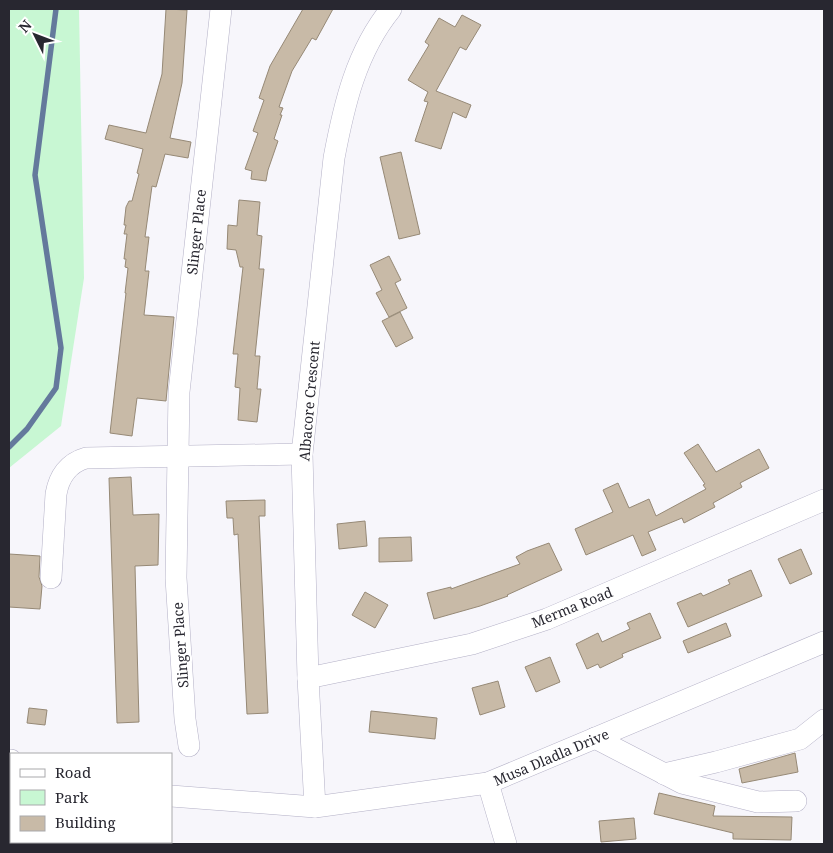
<svg xmlns="http://www.w3.org/2000/svg" width="833" height="853" font-family="'Noto Serif',serif">
  <style>
    .green { fill: #c8f7d3 }
    .lines { fill: none; stroke-linecap: round; stroke-linejoin: round }
    .stream { stroke: #64799c; stroke-width: 5.5 }
    .building { fill: #c8baa7; stroke: #968976 }
    .minor-casing { stroke: #b3b0c6; stroke-width: 22 }
    .minor { stroke: #fff; stroke-width: 21 }
    .labels { text-anchor: middle; dominant-baseline: central; stroke-width: 4.5; stroke-linejoin: round; paint-order: stroke }
    .street-label { font-size: 14px; fill: #282730; stroke: #fff }
  </style>
  <rect width="100%" height="100%" fill="#f7f6fb"/>
  <!-- green -->
  <polygon class="green" points="9,9 79,9 84,278 61,426 9,468"/>
  <g class="lines">
    <!-- stream -->
    <polyline class="stream" points="9,447 27,429 56,388 61,348 35,175 56,9"/>
  </g>
  <!-- building -->
  <g class="building">
    <polygon points="166,9 187,10 182,83 170,138 191,142 188,158 165,154 156,187 152,186 145,237 149,237 145,271 149,271 144,315 174,317 166,401 137,398 132,436 110,433 126,293 125,293 128,268 125,267 126,259 124,259 127,234 124,234 126,225 124,225 126,207 129,201 132,201 139,174 137,173 143,149 105,139 109,125 146,133 162,74"/>
    <polygon points="303,9 333,9 316,40 312,38 292,71 279,107 283,108 280,115 282,115 274,139 278,141 268,170 266,181 251,179 252,171 245,169 258,133 253,131 264,100 259,98 270,66"/>
    <polygon points="462,15 481,25 466,50 460,47 436,91 471,105 466,118 453,112 441,149 415,141 428,102 424,101 428,92 408,80 429,45 425,42 439,18 455,27"/>
    <polygon points="401,152 420,234 399,239 380,157"/>
    <polygon points="239,200 260,202 257,235 262,236 259,269 264,269 255,356 260,356 257,389 261,389 257,422 238,420 240,388 235,387 238,354 233,354 243,267 240,267 236,250 227,249 228,225 237,226"/>
    <polygon points="389,256 401,280 395,283 407,308 389,317 376,293 382,290 370,265"/>
    <polygon points="400,312 413,338 396,347 382,321"/>
    <polygon points="698,444 716,472 759,449 769,468 740,483 742,487 713,503 715,507 684,523 682,518 648,532 656,550 642,556 633,535 586,555 575,529 613,512 603,490 618,483 629,508 649,499 656,516 706,489 703,485 705,484 684,453"/>
    <polygon points="131,477 133,515 159,514 158,565 135,566 139,722 117,723 109,478"/>
    <polygon points="265,500 265,516 259,516 268,713 247,714 238,534 234,535 233,518 227,518 226,501"/>
    <polygon points="365,521 367,546 339,549 337,524"/>
    <polygon points="411,537 412,561 379,562 379,538"/>
    <polygon points="549,543 562,570 507,595 508,596 480,606 434,619 427,593 451,587 451,589 520,564 516,557 527,551"/>
    <polygon points="801,549 812,574 790,584 778,559"/>
    <polygon points="9,554 40,556 39,577 42,586 40,609 9,607"/>
    <polygon points="751,570 762,596 688,627 677,603 701,593 703,596 730,584 728,580"/>
    <polygon points="365,592 388,605 375,628 352,615"/>
    <polygon points="650,613 661,638 622,654 623,657 600,668 598,664 587,669 576,644 598,633 602,642 630,629 627,623"/>
    <polygon points="726,623 731,636 688,653 683,641"/>
    <polygon points="550,657 560,682 536,692 525,667"/>
    <polygon points="498,681 505,707 480,715 472,688"/>
    <polygon points="29,708 47,710 45,725 27,723"/>
    <polygon points="371,711 437,718 435,739 369,732"/>
    <polygon points="795,753 798,772 742,783 739,769"/>
    <polygon points="659,793 715,806 713,816 792,817 791,840 733,839 733,833 654,814"/>
    <polygon points="634,818 636,839 601,842 599,821"/>
  </g>
  <g class="lines">
    <!-- minor casing -->
    <g class="minor-casing">
      <g id="minor">
        <path d="M51 578 56 494C59 477 68 463 86 458L302 454"/>
        <polyline points="308,678 472,644 547,619 824,500"/>
        <polyline points="595,738 682,783 758,802 796,801"/>
        <polyline points="189,746 185,719 176,578 179,392 221,9"/>
        <polyline points="9,760 11,760"/>
        <polyline points="664,774 716,762 800,739 824,720"/>
        <polyline points="488,783 506,844"/>
        <polyline points="171,796 315,807 488,783 824,642"/>
        <path d="M315 807 308 678 302 454 334 158C344 105 356 52 391 9"/>
      </g>
    </g>
    <!-- minor -->
    <use href="#minor" class="minor"/>
  </g>
  <g class="labels">
    <!-- street labels -->
    <g class="street-label">
      <text transform="translate(196 232) rotate(-84)">Slinger Place</text>
      <text transform="translate(309 401) rotate(-85)">Albacore Crescent</text>
      <text transform="translate(572 607) rotate(-22)">Merma Road</text>
      <text transform="translate(180 645) rotate(-94)">Slinger Place</text>
      <text transform="translate(551 757) rotate(-23)">Musa Dladla Drive</text>
    </g>
  </g>
  <!-- border -->
  <rect width="833" height="853" fill="none" stroke="#282730" stroke-width="20"/>
  <!-- legend -->
  <rect x="10" y="753" width="162" height="90" fill="#ffffff" stroke="#a9a9ac"/>
  <rect x="20" y="769" width="25" height="8" fill="#ffffff" stroke="#a9a9ac"/>
  <text x="55" y="778" font-size="15" fill="#282730">Road</text>
  <rect x="20" y="790" width="25" height="15" fill="#c8f7d3" stroke="#a9a9ac"/>
  <text x="55" y="803" font-size="15" fill="#282730">Park</text>
  <rect x="20" y="816" width="25" height="15" fill="#c8baa7" stroke="#a9a9ac"/>
  <text x="55" y="828" font-size="15" fill="#282730">Building</text>
  <!-- north arrow -->
  <g transform="translate(35 35) rotate(312)" stroke="#ffffff" stroke-width="4" paint-order="stroke">
  <path d="M0-4L9 19L0 12L-9 19Z" fill="#282730"/>
  <text y="-8" font-size="14" font-weight="bold" text-anchor="middle" fill="#282730">N</text>
  </g>
</svg>
